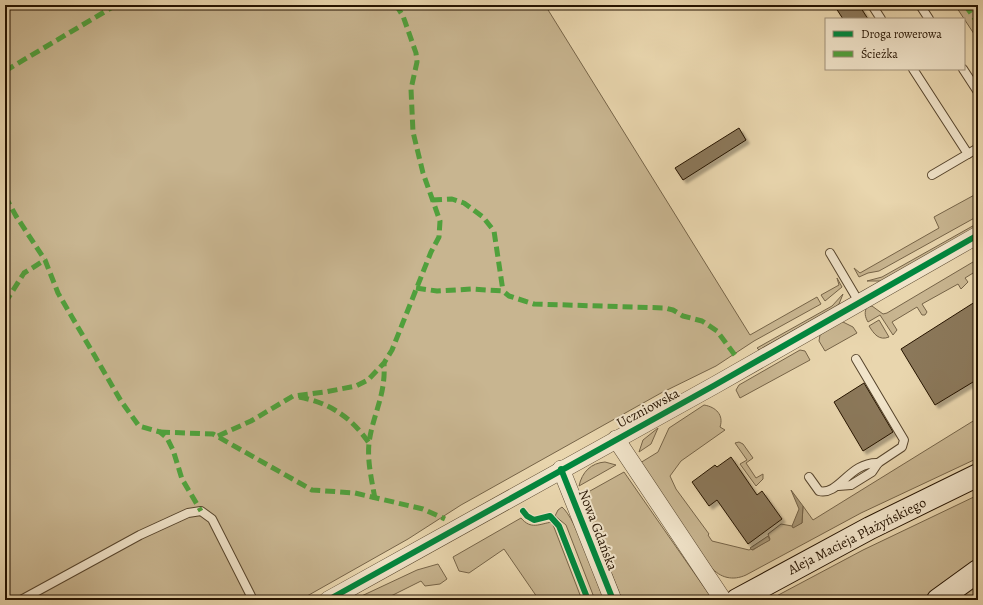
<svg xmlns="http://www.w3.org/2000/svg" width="983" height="605" font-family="Alegreya,serif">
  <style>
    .green { fill: #c8b590; stroke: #766448 }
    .water { fill: #a69473; stroke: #726045 }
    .building { fill: #8b785a; stroke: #251300; filter: url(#shadow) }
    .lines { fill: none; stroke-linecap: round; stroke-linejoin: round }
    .lane-casing { stroke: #56442c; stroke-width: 10 }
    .street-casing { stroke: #56442c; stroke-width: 18 }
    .secondary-casing { stroke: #251300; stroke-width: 24 }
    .lane { stroke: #f1e4ca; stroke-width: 8 }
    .street { stroke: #f1e4ca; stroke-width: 17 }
    .secondary { stroke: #f1e4ca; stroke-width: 22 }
    .quiet { stroke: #50a03c; stroke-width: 5; stroke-dasharray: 10 5; stroke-linecap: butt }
    .cycleway-casing { stroke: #f1e4ca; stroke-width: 8 }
    .cycleway { stroke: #00873e; stroke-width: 6 }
    .labels { text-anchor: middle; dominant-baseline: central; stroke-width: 4; stroke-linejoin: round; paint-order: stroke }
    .street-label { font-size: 14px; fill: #251300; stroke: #f1e4ca }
  </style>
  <defs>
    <filter id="shadow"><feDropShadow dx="3.5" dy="3.5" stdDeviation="1" flood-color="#0004"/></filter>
  </defs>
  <rect width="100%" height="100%" fill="#e9d6ae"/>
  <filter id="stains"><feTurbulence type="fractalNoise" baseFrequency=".005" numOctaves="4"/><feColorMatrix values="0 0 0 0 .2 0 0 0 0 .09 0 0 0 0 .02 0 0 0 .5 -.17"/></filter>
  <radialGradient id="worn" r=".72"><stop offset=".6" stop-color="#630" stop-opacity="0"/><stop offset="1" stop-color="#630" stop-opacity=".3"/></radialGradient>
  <!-- green -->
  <g class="green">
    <polygon points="5,5 545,5 750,335 817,297 821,304 754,341 716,366 661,393 461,505 408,539 300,600 5,600"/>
    <polygon points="955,5 978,5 978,40"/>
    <polygon points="978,193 978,216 879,271 868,273 859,277 854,268 860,273 939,228 934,217"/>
    <polygon points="978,223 978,227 881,281 867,281 882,277"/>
    <path d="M978 259V270L965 278 968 282 961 289 958 284 922 304 927 312 925 315H922L917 307 892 322 897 330 893 335 880 315 868 322C865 317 864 312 867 307L872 306 883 314 887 313Z"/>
    <polygon points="837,278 842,287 825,301 821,295 839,285"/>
    <polygon points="843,294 839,304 834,308 759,350 757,348 832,306"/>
    <path d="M879 320 889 337C879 341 874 334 869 326Z"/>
    <polygon points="841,321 853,327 857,333 825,351 819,341 820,335"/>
    <polygon points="800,350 805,351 810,360 740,398 736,390 739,385"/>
    <path d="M704 405C716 407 724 415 720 427L725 430 681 461 670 476 676 489 709 534 708 535 712 541 749 550 751 549 753 550 770 539 768 534 781 524 792 526 802 523 803 506 813 520 978 418V458L861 513 746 575C733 581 720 578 711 567L640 463 658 452 669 428Z"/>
    <polygon points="658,428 651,444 639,452 643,440"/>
    <polygon points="739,442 743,444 753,458 746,463 756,478 763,474 763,479 756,486 740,464 747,460 735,443"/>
    <path d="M605 462 616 465 579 486C582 472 591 463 605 462Z"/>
    <polygon points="624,472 713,600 622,600 581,496"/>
    <polygon points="978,495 978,560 925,600 769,600 863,550"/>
    <path d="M562 507C577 520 595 579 604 600H595L566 525 555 516 558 510Z"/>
    <path d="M521 518C531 530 539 524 552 522L582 600H534L537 597 504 549 469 573 459 571 453 557Z"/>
    <polygon points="438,564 447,579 440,584 425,586 421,581 383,600 353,600 417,570"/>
    <polygon points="978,582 978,600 954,600"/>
  </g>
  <!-- water -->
  <g class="water">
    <polygon points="791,490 803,506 802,523 793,528 792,526 799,509"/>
    <polygon points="768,536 770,540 752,550 750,548"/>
  </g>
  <!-- building -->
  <g class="building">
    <polygon points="834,5 859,5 868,19 843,19"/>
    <polygon points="739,128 746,140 683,180 675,168"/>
    <polygon points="978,300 978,379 935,405 901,349"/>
    <polygon points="864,383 893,432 863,451 834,402"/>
    <polygon points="731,457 757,495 762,491 782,519 748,544 717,500 709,506 692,482 715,465 717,467"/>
  </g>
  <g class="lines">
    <!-- lane casing -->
    <g class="lane-casing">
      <g id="lane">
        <polyline points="872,5 881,19"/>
        <polyline points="920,5 929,19"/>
        <polyline points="913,69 968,154"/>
        <polyline points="963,69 978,92"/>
        <polyline points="932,175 978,148"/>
        <polyline points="830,253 859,302"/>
        <path d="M809 477 819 491C839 496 849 462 878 463"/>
        <polyline points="838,486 851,485 872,472 878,463 902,447 904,440 856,359"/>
        <polyline points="21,600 140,535 188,513 201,511 212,519 253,600"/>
      </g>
    </g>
    <!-- street casing -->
    <g class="street-casing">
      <g id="street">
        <polyline points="616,439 723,600"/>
        <polyline points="561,469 613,600"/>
        <polyline points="328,600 715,385 978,235"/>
      </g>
    </g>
    <!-- secondary casing -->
    <g class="secondary-casing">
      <g id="secondary">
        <polyline points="737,600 870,528 978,475"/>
        <polyline points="938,600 978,571"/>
      </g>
    </g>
    <!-- lane -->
    <use href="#lane" class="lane"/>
    <!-- street -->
    <use href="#street" class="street"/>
    <!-- secondary -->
    <use href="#secondary" class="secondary"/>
    <!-- quiet -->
    <g class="quiet">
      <polyline points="965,5 978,23"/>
      <polyline points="5,71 116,5"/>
      <polyline points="5,196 16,216 45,260 58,293 121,401 139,426 160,432 167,438 173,450 182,479 201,511"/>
      <polyline points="432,200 452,199 464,203 483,217 494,231 503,291"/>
      <polyline points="416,288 437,291 472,289 503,291 509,296 534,304 665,308 673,310 683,316 702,321 717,331 737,358"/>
      <polyline points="5,303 24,273 45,260"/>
      <path d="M299 397C330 403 351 417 369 443"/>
      <polyline points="160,432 213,434 312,490 355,493 423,509 445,519"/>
      <polyline points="218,436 251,421 293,396 325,392 356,386 368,380 384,363 392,350 431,252 439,237 440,221 423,173 413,132 411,89 417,62 416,53 403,16 396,5"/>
      <path d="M375 499C372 481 367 461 369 443 373 413 386 396 384 363"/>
    </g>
    <!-- cycleway casing -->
    <g class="cycleway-casing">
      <g id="cycleway">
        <polyline points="561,469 613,600"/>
        <polyline points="523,511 527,516 534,520 550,516 559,526 588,600"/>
        <polyline points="328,600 715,385 978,235"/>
      </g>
    </g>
    <!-- cycleway -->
    <use href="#cycleway" class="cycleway"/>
  </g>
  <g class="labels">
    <!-- street labels -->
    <g class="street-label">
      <text transform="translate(648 408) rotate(-28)">Uczniowska</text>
      <text transform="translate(598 530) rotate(69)">Nowa Gdańska</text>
      <text transform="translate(857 536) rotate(-27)">Aleja Macieja Płażyńskiego</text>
    </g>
  </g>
  <!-- margin -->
  <rect width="983" height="605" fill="none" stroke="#e9d6ae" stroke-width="20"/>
  <rect x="6" y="6" width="971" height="593" fill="none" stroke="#251300" stroke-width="2"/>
  <rect x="10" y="10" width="963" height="585" fill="none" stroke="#251300"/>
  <!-- legend -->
  <rect x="825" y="18" width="140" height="52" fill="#f1e4ca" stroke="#9f9079"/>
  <rect x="833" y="31" width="20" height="6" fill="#00873e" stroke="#9f9079"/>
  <text x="861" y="38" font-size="12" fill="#251300">Droga rowerowa</text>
  <rect x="833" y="51" width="20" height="6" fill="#50a03c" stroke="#9f9079"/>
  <text x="861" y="58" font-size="12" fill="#251300">Ścieżka</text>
  <rect width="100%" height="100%" filter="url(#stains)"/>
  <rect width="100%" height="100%" fill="url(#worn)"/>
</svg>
